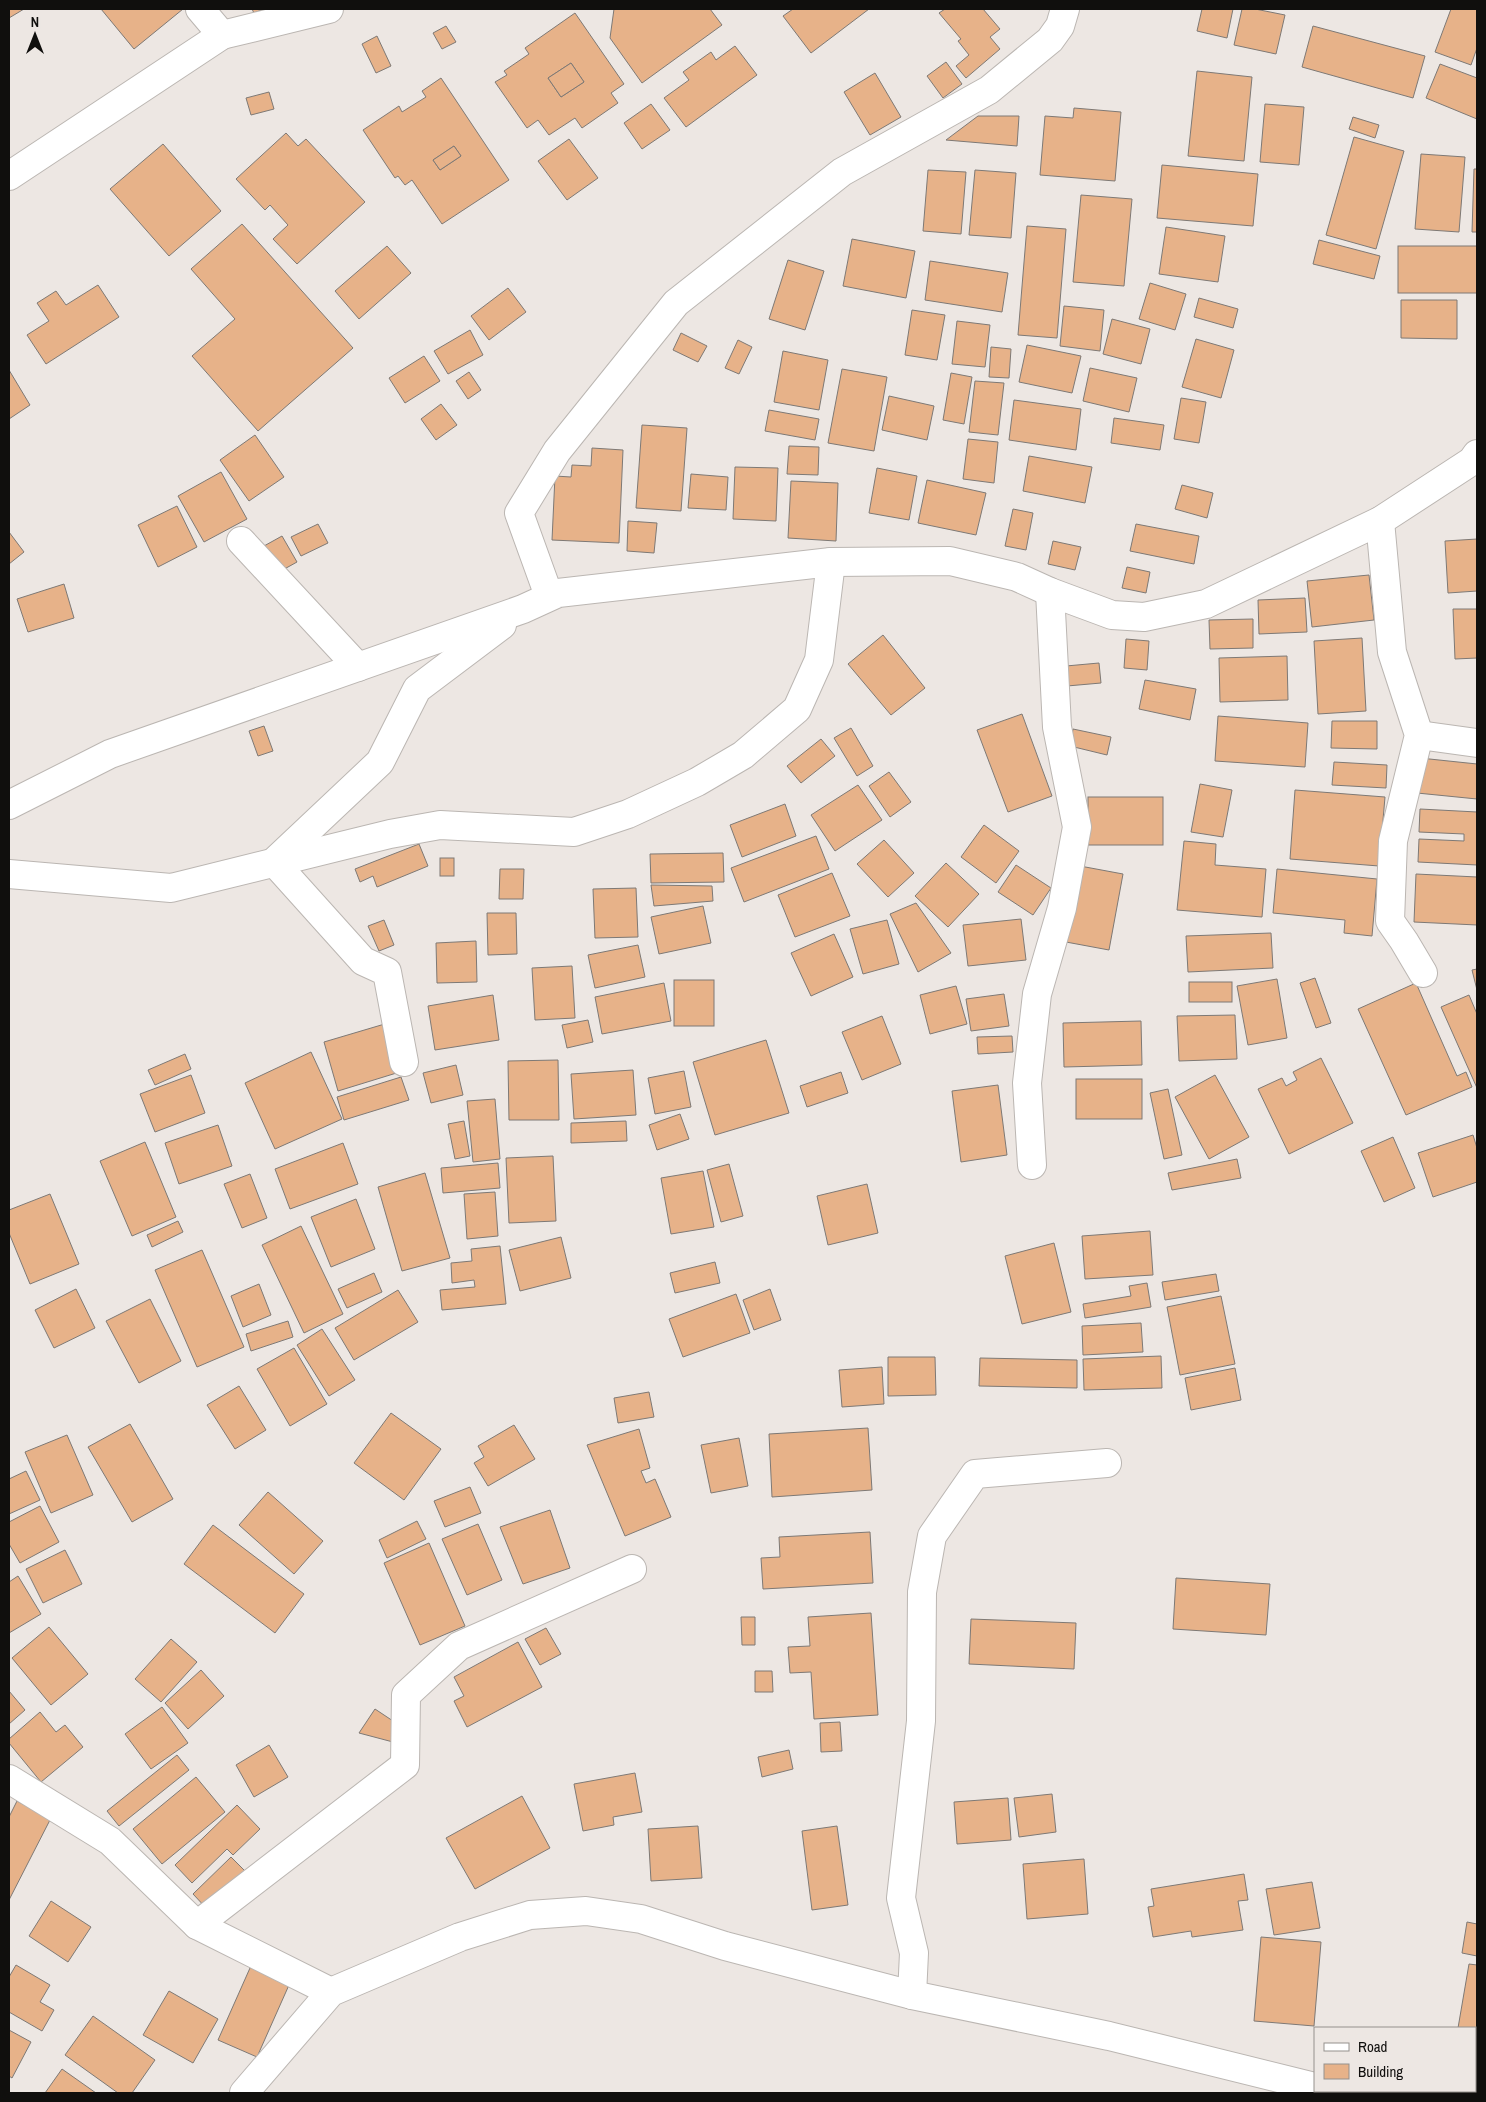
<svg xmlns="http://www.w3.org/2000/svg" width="1486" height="2102" font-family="'Archivo Narrow',sans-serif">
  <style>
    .building { fill: #e7b289; stroke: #7e7975; fill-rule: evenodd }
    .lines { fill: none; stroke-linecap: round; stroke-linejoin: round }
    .street-casing { stroke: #bbb6b2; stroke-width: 30 }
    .street { stroke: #fff; stroke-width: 28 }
  </style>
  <rect width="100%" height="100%" fill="#ede7e3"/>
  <!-- building -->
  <g class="building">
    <polygon points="9,9 24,9 9,18"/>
    <polygon points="101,9 183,9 134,49"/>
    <polygon points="252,9 264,9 254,13"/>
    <polygon points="614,9 710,9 722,25 642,83 610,38"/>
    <polygon points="793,9 869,9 811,53 783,16"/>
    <polygon points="945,9 983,9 1000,29 990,37 1000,49 966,78 956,66 969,55 958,41 961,39 939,13"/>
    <polygon points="1202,9 1233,9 1227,38 1197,31"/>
    <polygon points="1242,9 1255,9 1285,15 1276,54 1234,45"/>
    <polygon points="1451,9 1477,9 1477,48 1471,65 1435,52"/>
    <path d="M575 13 624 84 611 93 618 103 582 128 575 118 549 135 538 120 527 128 495 82 507 75 504 71 529 54 525 48ZM571 63 584 82 561 97 548 78Z"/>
    <polygon points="446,26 456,42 442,49 433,33"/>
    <polygon points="1313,26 1425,56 1413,98 1302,67"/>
    <polygon points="377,36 391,66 376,73 362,44"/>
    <polygon points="735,46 757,75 686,127 664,98 689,80 683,72 711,52 716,60"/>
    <polygon points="946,62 962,84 943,98 927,76"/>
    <polygon points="571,63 584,82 561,97 548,78"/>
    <polygon points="1440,64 1477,78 1477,119 1426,98"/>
    <polygon points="1197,71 1252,77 1244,161 1188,156"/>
    <polygon points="875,73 901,117 870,135 844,92"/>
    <path d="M441 78 509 180 442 224 412 180 405 185 398 176 395 178 363 130 399 106 402 112 426 97 422 91ZM454 146 461 156 440 170 433 160Z"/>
    <polygon points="269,92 274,109 251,115 246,98"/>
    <polygon points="651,104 670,130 642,149 624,123"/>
    <polygon points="1265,104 1304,107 1299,165 1260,162"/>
    <polygon points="1074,108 1121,112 1115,181 1040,175 1045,116 1073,118"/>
    <polygon points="978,116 1019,116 1017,146 946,140"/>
    <polygon points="1353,117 1379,125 1375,138 1349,129"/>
    <polygon points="286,133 298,146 306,139 365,202 297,264 273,239 288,225 270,205 265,210 236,179"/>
    <polygon points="1354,137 1404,151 1376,249 1326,235"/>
    <polygon points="569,139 598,178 567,200 538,161"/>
    <polygon points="163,144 221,211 169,256 110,189"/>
    <polygon points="454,146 461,156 440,170 433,160"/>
    <polygon points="1421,154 1465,157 1459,232 1415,229"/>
    <polygon points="1162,165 1258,174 1253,226 1157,218"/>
    <polygon points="1474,169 1477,169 1477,232 1472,232"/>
    <polygon points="928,170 966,172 961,234 923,231"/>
    <polygon points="975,170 1016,173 1011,238 969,235"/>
    <polygon points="1081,195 1132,199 1124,286 1073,282"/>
    <polygon points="242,224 353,348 258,431 192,356 235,319 191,269"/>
    <polygon points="1027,226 1066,229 1057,338 1018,335"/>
    <polygon points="1166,227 1225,236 1218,282 1159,274"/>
    <polygon points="852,239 915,251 906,298 843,286"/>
    <polygon points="1319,240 1380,256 1374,279 1313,264"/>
    <polygon points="387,246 411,273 359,319 335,291"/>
    <rect x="1398" y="246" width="79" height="47"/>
    <polygon points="788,260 824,271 805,330 769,319"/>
    <polygon points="930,261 1008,273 1002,312 925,300"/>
    <polygon points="1150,283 1186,294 1175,330 1139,319"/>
    <polygon points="98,285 119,317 46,364 27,335 49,321 37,303 56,291 66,305"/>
    <polygon points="508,288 526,312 489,340 471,316"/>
    <polygon points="1199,298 1238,309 1233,328 1194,317"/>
    <polygon points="1401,300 1457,300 1457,339 1401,338"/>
    <polygon points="1064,306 1104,310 1100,351 1060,346"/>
    <polygon points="912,310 945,315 937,360 905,355"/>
    <polygon points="1112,319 1150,329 1141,364 1103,354"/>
    <polygon points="957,321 990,325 985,367 952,364"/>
    <polygon points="470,330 483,355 448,374 434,351"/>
    <polygon points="681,333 707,346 698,362 673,350"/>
    <polygon points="1196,339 1234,350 1221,398 1182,387"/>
    <polygon points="738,340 752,347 739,374 725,368"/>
    <polygon points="1027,345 1081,356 1072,393 1019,382"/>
    <polygon points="991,347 1011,349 1009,378 989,377"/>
    <polygon points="783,351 828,360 819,410 774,402"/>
    <polygon points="424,356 440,381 405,403 389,378"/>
    <polygon points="1090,368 1137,378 1129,412 1083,401"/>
    <polygon points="842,369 887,377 874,451 828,443"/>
    <polygon points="9,370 30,405 9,419"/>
    <polygon points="469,372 481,390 468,399 456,381"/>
    <polygon points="951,373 972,377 964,424 943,420"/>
    <polygon points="975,381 1004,383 998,435 969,432"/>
    <polygon points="889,396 934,406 927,440 882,430"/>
    <polygon points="1181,398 1206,402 1199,443 1174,439"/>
    <polygon points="1014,400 1081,409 1076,450 1009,440"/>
    <polygon points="441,404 457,425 436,440 421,419"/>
    <polygon points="769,410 819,419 815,440 765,431"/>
    <polygon points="1114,418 1164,425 1160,450 1111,443"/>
    <polygon points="642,425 687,428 681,511 636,508"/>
    <polygon points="255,435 284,477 249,501 220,460"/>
    <polygon points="968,439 998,442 994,483 963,479"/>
    <polygon points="789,446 819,447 818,475 787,474"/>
    <polygon points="592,448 623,450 619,543 552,540 555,476 571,477 572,465 591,466"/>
    <polygon points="1029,456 1092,467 1085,503 1023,491"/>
    <polygon points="735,467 778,468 776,521 733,519"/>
    <polygon points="877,468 917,476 909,520 869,513"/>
    <polygon points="221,472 247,519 204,542 178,496"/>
    <polygon points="691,474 728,477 726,510 688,508"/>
    <polygon points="927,480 986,493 976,535 918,523"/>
    <polygon points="791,481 838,483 836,541 788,538"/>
    <polygon points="1182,485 1213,493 1207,518 1175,509"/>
    <polygon points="177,506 197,547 158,567 138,525"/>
    <polygon points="1013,509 1033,513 1026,550 1005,546"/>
    <polygon points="628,521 657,523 654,553 627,551"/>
    <polygon points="318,524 328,543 301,556 291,537"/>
    <polygon points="1136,524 1199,536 1194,564 1130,551"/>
    <polygon points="9,532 24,552 9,564"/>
    <polygon points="282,536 297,562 279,572 264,546"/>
    <polygon points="1477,539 1477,591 1448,593 1445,541"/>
    <polygon points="1053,541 1081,547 1075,570 1048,564"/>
    <polygon points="1127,567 1150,572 1146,593 1122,588"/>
    <polygon points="1369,575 1374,620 1312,627 1307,581"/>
    <polygon points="64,584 74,618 28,632 17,599"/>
    <polygon points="1305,598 1307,632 1259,634 1258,600"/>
    <polygon points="1453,609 1477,609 1477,658 1455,659"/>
    <polygon points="1253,619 1253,648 1210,649 1209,620"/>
    <polygon points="883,635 925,688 891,715 848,664"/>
    <polygon points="1362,638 1366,711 1318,714 1314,641"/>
    <polygon points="1126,639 1149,641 1147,670 1124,668"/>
    <polygon points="1287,656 1288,700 1220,702 1219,658"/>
    <polygon points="1099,663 1101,683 1067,686 1066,666"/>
    <polygon points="1145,680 1196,689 1190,720 1139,709"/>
    <polygon points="1022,714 1052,796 1008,812 977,730"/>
    <polygon points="1218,716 1308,723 1305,767 1215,761"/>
    <polygon points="1332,721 1377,721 1377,749 1331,748"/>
    <polygon points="264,726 273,751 258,756 249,731"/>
    <polygon points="851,728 873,766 857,776 834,738"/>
    <polygon points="1073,729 1111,737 1107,755 1070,746"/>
    <polygon points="821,739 835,756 801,783 787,766"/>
    <polygon points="1420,758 1477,764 1477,799 1417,793"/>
    <polygon points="1334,762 1387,765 1386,788 1332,785"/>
    <polygon points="889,772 911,802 890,817 869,786"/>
    <polygon points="1200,784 1232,790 1223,837 1191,832"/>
    <polygon points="858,785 882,820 835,851 811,815"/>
    <polygon points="1295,790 1385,797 1379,866 1290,859"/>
    <rect x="1088" y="797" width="75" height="48"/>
    <polygon points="785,804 796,836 742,857 730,825"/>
    <polygon points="1420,809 1477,812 1477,865 1418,862 1419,839 1464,841 1464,834 1419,832"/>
    <polygon points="984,825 1019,851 996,883 961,857"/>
    <polygon points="816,836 829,869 744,902 731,868"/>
    <polygon points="884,840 914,873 888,897 857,864"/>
    <polygon points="1184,841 1216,844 1215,865 1266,869 1262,917 1177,910"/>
    <polygon points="419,844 428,866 377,887 373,876 360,882 355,869"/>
    <polygon points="723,853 724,882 651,883 650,854"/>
    <rect x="440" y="858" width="14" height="18"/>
    <polygon points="946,863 979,894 948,927 915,896"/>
    <polygon points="1016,865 1051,888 1033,915 998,892"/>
    <polygon points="1080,866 1123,874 1109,950 1066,942"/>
    <polygon points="500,869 524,869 523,899 499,899"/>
    <polygon points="1277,869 1377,879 1372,936 1344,933 1345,920 1273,913"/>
    <polygon points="832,873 850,916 795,937 778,895"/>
    <polygon points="1416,874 1477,877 1477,925 1414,922"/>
    <polygon points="651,885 712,886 713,901 654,906"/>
    <polygon points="636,888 638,937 595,938 593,889"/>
    <polygon points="916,903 951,953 918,972 890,914"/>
    <polygon points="703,906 711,943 659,954 651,917"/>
    <polygon points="487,913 516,913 517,954 488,955"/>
    <polygon points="1021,919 1026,960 968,966 963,925"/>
    <polygon points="384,920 394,945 379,951 368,926"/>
    <polygon points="887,920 899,964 863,974 850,929"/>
    <polygon points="1271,933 1273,968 1188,972 1186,936"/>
    <polygon points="834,934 853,977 811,996 791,953"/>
    <polygon points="476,941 477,982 437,983 436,943"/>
    <polygon points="638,945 645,977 595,988 588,955"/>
    <polygon points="572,966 575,1018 535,1020 532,968"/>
    <polygon points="1477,969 1477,990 1472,970"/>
    <polygon points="1315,978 1331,1023 1316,1028 1300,983"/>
    <polygon points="1277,979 1287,1038 1248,1045 1237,986"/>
    <rect x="674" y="980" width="40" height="46"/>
    <rect x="1189" y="982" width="43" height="20"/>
    <polygon points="664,983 671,1021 602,1034 595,997"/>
    <polygon points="1416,983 1457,1076 1466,1072 1472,1087 1406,1115 1358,1009"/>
    <polygon points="956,986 967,1024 930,1034 920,995"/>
    <polygon points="1004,994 1009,1026 971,1031 966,999"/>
    <polygon points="493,995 499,1040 435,1050 428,1006"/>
    <polygon points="1469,995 1477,1014 1477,1088 1441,1007"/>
    <polygon points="1235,1015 1237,1059 1179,1061 1177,1016"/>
    <polygon points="882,1016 901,1064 862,1080 842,1032"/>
    <polygon points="588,1020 593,1042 567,1048 562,1025"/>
    <polygon points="1141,1021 1142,1065 1064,1067 1063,1023"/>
    <polygon points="388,1023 403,1071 338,1091 324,1042"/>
    <polygon points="1012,1036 1013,1052 978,1054 977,1037"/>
    <polygon points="766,1040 789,1113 715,1135 693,1062"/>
    <polygon points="311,1052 342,1119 275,1149 245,1083"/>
    <polygon points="185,1054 191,1069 155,1085 148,1070"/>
    <polygon points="1321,1058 1353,1123 1289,1154 1258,1089 1282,1078 1286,1086 1297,1080 1293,1072"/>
    <polygon points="558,1060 559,1120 509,1120 508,1061"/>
    <polygon points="456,1065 463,1095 431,1103 423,1073"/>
    <polygon points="633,1070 636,1115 574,1119 571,1074"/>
    <polygon points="684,1071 691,1107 655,1114 648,1078"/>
    <polygon points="841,1072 848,1093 807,1107 800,1086"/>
    <polygon points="191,1075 205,1113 155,1132 140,1094"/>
    <polygon points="1215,1075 1249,1137 1209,1159 1175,1097"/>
    <polygon points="401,1077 409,1100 344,1120 337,1097"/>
    <rect x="1076" y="1079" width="66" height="40"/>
    <polygon points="998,1085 1007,1155 961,1162 952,1091"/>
    <polygon points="1168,1089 1182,1155 1164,1159 1150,1093"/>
    <polygon points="495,1099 500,1159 473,1162 467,1101"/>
    <polygon points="680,1114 689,1139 657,1150 649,1125"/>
    <polygon points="464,1121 470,1156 455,1159 448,1124"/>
    <polygon points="626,1121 627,1141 571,1143 571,1123"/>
    <polygon points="218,1125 232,1166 179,1184 165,1143"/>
    <polygon points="1473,1135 1477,1148 1477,1182 1433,1197 1418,1153"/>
    <polygon points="1393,1137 1415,1188 1384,1202 1361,1151"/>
    <polygon points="145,1142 176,1217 132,1236 100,1161"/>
    <polygon points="343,1143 358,1184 290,1209 275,1169"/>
    <polygon points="553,1156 556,1221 509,1223 506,1158"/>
    <polygon points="1237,1159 1241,1178 1172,1190 1168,1173"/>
    <polygon points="498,1163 500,1188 443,1193 441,1168"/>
    <polygon points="729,1164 743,1216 721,1222 707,1170"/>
    <polygon points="703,1171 714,1227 671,1234 661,1178"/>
    <polygon points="425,1173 450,1258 402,1271 378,1187"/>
    <polygon points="250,1174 267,1218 242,1228 224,1184"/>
    <polygon points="867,1184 878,1233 828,1245 817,1196"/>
    <polygon points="495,1192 498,1236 467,1239 464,1194"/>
    <polygon points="50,1194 79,1264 30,1284 9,1233 9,1210"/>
    <polygon points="356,1199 375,1249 331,1267 311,1217"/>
    <polygon points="178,1221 183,1232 152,1247 147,1235"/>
    <polygon points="301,1226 343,1314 304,1333 262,1245"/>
    <polygon points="1150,1231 1153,1275 1085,1279 1082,1236"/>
    <polygon points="561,1237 571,1278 520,1291 509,1250"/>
    <polygon points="1054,1243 1071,1312 1022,1324 1005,1256"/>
    <polygon points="500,1246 506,1304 442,1310 440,1290 475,1287 474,1280 452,1283 451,1263 472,1261 471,1249"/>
    <polygon points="202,1250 244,1347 197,1367 155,1270"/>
    <polygon points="715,1262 720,1283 675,1293 670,1273"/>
    <polygon points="374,1273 382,1292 347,1308 338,1289"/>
    <polygon points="1216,1274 1219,1291 1165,1300 1162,1282"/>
    <polygon points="1147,1283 1151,1307 1085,1318 1083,1304 1131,1296 1129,1286"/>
    <polygon points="259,1284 271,1315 243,1327 231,1296"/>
    <polygon points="76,1289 95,1328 54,1348 35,1310"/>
    <polygon points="770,1289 781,1320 754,1330 743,1300"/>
    <polygon points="398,1290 418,1322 354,1360 335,1328"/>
    <polygon points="736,1294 750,1333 683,1357 669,1319"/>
    <polygon points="1221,1296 1235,1364 1180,1375 1167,1307"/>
    <polygon points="150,1299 181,1361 139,1383 106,1321"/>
    <polygon points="288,1321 293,1337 251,1351 246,1334"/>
    <polygon points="1141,1323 1143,1352 1083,1355 1082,1326"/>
    <polygon points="322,1329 355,1380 329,1396 297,1345"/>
    <polygon points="294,1348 327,1404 290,1426 257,1369"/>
    <polygon points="1161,1356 1162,1388 1084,1390 1083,1359"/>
    <polygon points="888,1357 935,1357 936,1395 888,1396"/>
    <polygon points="980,1358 1077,1360 1077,1388 979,1386"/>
    <polygon points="882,1367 884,1404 842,1407 839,1370"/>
    <polygon points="1235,1368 1241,1400 1191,1410 1185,1378"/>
    <polygon points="239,1386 266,1430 235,1449 207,1405"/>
    <polygon points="649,1392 654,1417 618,1423 614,1398"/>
    <polygon points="391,1413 441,1449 404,1500 354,1463"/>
    <polygon points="130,1424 173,1499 132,1522 88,1447"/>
    <polygon points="514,1425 535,1459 488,1486 474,1463 484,1457 478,1446"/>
    <polygon points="868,1428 872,1490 772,1497 769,1434"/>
    <polygon points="639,1429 650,1468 641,1471 646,1483 655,1479 671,1517 625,1536 587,1445"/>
    <polygon points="67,1435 93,1495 51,1513 25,1452"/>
    <polygon points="739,1438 748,1486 711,1493 701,1445"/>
    <polygon points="26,1471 40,1500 9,1514 9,1479"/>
    <polygon points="470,1487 481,1513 445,1527 434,1501"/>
    <polygon points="268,1492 323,1541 294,1574 239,1525"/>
    <polygon points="40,1506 59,1542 20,1563 9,1544 9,1522"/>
    <polygon points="550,1510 570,1568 523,1584 500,1527"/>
    <polygon points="417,1521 426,1539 387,1558 379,1540"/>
    <polygon points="478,1524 502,1580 467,1595 442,1539"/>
    <polygon points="213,1525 304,1594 275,1633 184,1564"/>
    <polygon points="870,1532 873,1583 763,1589 761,1558 780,1557 779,1537"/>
    <polygon points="429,1543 465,1626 420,1645 384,1563"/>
    <polygon points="65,1550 82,1584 43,1603 26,1569"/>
    <polygon points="18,1576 41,1614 9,1633 9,1582"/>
    <polygon points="1176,1578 1270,1584 1266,1635 1173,1629"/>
    <polygon points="871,1613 878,1715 814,1719 811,1672 790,1673 788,1647 810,1646 808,1617"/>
    <polygon points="741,1617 755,1617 755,1645 742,1645"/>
    <polygon points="971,1619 1076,1623 1074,1669 969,1664"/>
    <polygon points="49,1627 88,1674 51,1705 12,1658"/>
    <polygon points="546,1628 561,1654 540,1665 525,1639"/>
    <polygon points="171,1639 197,1662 161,1702 135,1679"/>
    <polygon points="518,1642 542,1687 467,1727 454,1701 464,1696 454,1677"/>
    <polygon points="201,1670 224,1696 188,1729 165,1703"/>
    <polygon points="755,1671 772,1671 773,1692 755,1692"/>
    <polygon points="9,1691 25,1710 9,1724"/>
    <polygon points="162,1707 188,1743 151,1769 125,1734"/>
    <polygon points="375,1709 396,1723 393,1742 359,1733"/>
    <polygon points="40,1712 56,1732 65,1725 83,1747 41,1782 9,1743 9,1739"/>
    <polygon points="840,1722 842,1751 821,1752 820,1723"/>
    <polygon points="269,1745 288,1777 254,1797 236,1765"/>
    <polygon points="789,1750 793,1769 762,1777 758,1757"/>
    <polygon points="177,1755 189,1770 119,1826 107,1811"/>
    <polygon points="635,1773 642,1812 613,1817 614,1825 583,1831 574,1784"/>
    <polygon points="196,1777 225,1812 162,1864 133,1829"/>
    <polygon points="1052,1794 1056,1832 1019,1837 1014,1798"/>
    <polygon points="522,1796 550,1848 475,1889 446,1838"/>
    <polygon points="1008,1798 1011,1840 957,1844 954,1802"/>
    <polygon points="17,1801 51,1818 9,1900 9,1817"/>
    <polygon points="237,1805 260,1829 233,1855 227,1849 192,1883 175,1865"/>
    <polygon points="698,1826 702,1878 651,1881 648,1829"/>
    <polygon points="837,1826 848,1905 812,1910 802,1831"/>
    <polygon points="231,1857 247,1873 208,1910 193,1894"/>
    <polygon points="1084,1859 1088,1914 1027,1919 1023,1864"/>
    <polygon points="1244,1874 1248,1900 1238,1901 1243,1930 1192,1937 1191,1931 1153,1937 1148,1907 1154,1906 1151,1889"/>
    <polygon points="1312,1882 1320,1928 1274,1935 1266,1889"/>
    <polygon points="51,1901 91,1927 68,1962 29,1936"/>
    <polygon points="1467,1922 1477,1924 1477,1956 1462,1953"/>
    <polygon points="1261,1937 1321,1942 1314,2026 1254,2021"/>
    <polygon points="254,1959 293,1976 257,2057 218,2040"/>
    <polygon points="1469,1964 1477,1965 1477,2058 1475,2058 1475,2028 1458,2028"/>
    <polygon points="16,1965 50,1985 40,2002 54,2010 42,2031 9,2012 9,1977"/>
    <polygon points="169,1991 218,2019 193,2063 143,2035"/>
    <polygon points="93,2016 155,2060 132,2093 118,2093 65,2055"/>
    <polygon points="9,2030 31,2042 12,2078 9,2076"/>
    <polygon points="62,2069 96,2093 45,2093"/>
  </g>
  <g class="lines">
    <!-- street casing -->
    <g class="street-casing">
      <g id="street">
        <polyline points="200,9 222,35"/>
        <polyline points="9,176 222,35 329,9"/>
        <polyline points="1380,521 1392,652 1419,735 1393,841 1390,921 1404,941 1423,973"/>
        <polyline points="241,541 358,667"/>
        <polyline points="549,596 519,513 557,451 676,303 842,172 989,90 1050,40 1060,26 1065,9"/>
        <polyline points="1419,735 1477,743"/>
        <polyline points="9,805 110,754 523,609 558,593 831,562 950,561 1017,577 1050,592 1112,615 1144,617 1206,604 1380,521 1472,461 1477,454"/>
        <polyline points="9,874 171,888 390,834 440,825 574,832 628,814 697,782 743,755 797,709 819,660 831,562"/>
        <polyline points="404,1062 387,972 363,961 274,862 380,762 417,689 502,625"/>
        <polyline points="1032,1165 1027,1083 1037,994 1062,908 1077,827 1057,727 1050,592"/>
        <polyline points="9,1779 110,1841 197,1925 331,1992"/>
        <polyline points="197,1925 405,1765 406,1695 459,1646 632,1569"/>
        <polyline points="912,1995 914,1953 901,1898 921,1721 922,1592 932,1536 975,1474 1107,1463"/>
        <polyline points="1331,2091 1341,2093"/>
        <polyline points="244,2093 331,1992 460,1937 530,1915 586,1911 641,1919 725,1946 912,1995 1109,2036 1315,2087"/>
      </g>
    </g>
    <!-- street -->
    <use href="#street" class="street"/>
  </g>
  <!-- border -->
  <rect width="1486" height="2102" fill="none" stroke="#100f0d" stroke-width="20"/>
  <!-- legend -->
  <rect x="1314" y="2027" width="162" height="65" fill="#ede7e3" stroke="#95918d"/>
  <rect x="1324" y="2043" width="25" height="8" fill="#ffffff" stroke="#95918d"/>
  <text x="1358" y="2052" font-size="15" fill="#100f0d">Road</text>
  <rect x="1324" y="2064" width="25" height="15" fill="#e7b289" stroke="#95918d"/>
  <text x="1358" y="2077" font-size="15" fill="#100f0d">Building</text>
  <!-- north arrow -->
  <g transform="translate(35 35)" stroke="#ede7e3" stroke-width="4" paint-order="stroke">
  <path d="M0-4L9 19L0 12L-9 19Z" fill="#100f0d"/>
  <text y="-8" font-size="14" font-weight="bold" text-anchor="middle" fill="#100f0d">N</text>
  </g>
</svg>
